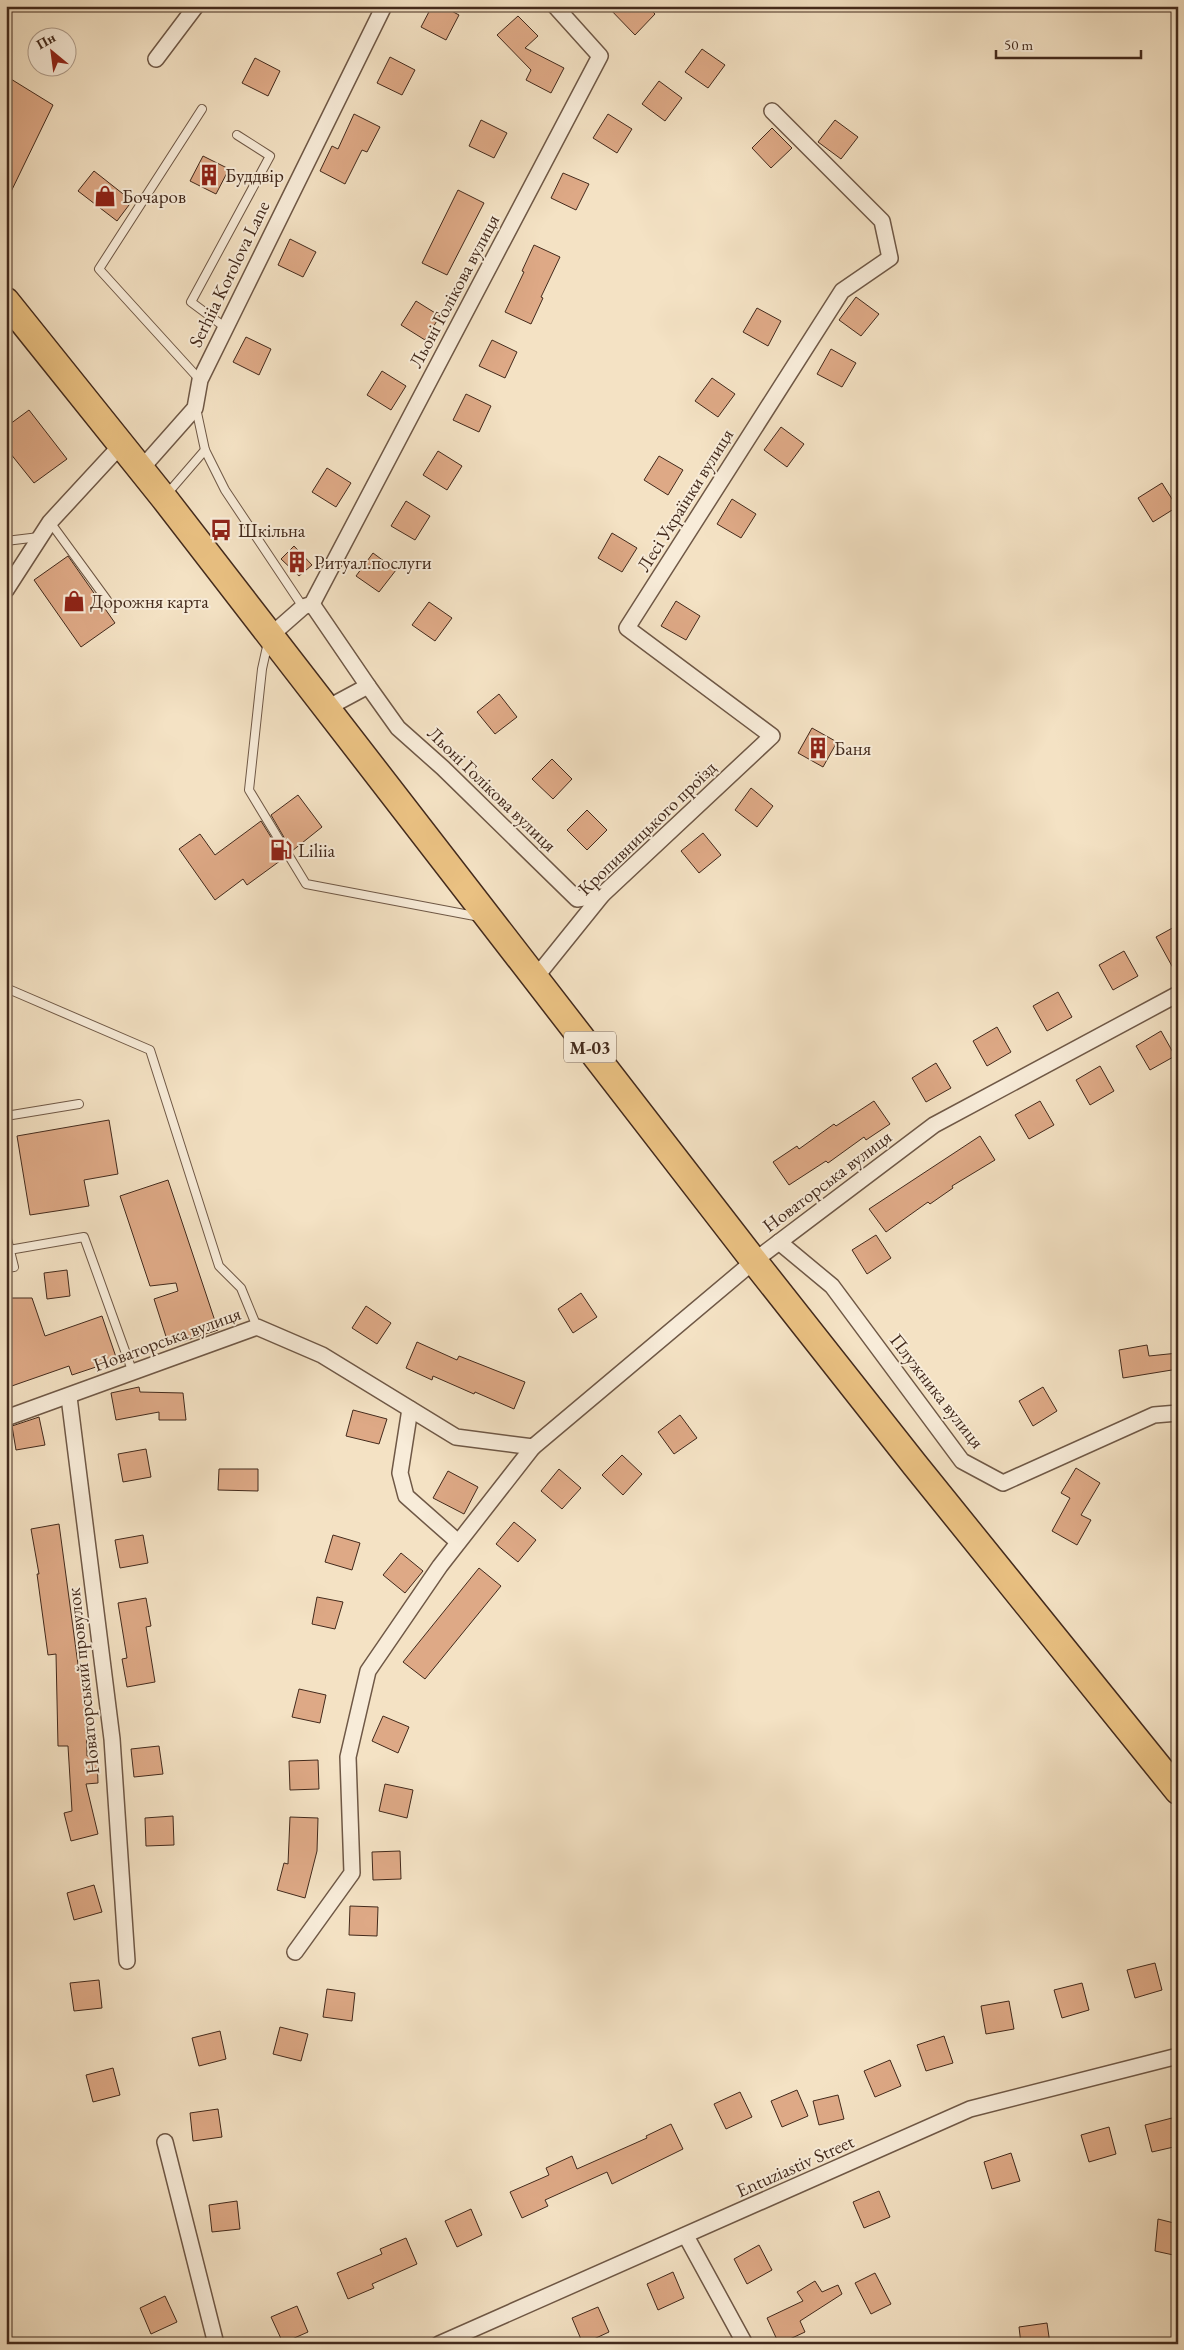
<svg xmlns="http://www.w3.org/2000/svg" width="1184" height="2350" font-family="'EB Garamond',serif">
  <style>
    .building { fill: #dea986; stroke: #432a1c }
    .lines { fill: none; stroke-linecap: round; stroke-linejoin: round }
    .service-casing { stroke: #6f5846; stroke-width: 10 }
    .minor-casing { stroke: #6f5846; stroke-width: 18 }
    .trunk-casing { stroke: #432a1c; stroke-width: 29 }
    .service { stroke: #f8ecd9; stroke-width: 8 }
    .minor { stroke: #f8ecd9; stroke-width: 15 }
    .trunk { stroke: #eac182; stroke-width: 26 }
    .labels { text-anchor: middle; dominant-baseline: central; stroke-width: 4; stroke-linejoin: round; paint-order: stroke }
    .shield { fill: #f8ecd9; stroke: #796455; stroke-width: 1 }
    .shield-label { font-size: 18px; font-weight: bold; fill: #432a1c }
    .poi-label { font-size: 19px; fill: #432a1c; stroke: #f8ecd9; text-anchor: start }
    .street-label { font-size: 19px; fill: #432a1c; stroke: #f8ecd9 }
  </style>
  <rect width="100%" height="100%" fill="#f4e2c4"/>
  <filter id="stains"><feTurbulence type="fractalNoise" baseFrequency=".004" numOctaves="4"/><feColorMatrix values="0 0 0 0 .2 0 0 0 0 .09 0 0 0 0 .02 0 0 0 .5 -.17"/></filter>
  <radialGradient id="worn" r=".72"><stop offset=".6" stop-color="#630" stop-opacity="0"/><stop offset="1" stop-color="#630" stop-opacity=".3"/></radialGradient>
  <!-- building -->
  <g class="building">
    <polygon points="432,6 442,6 459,15 446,40 421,27"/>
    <polygon points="607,6 647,6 655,14 635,35"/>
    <polygon points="518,16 538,36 525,48 564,68 551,93 526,80 531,70 497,35"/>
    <polygon points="702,49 725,65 708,88 685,72"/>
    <polygon points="390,57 415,70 402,95 377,83"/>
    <polygon points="255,58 280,71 268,96 242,83"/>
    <polygon points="6,76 53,105 6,202"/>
    <polygon points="659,81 682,98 665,121 642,104"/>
    <polygon points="354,114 380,127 367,152 362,150 345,184 320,171 332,146 338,149"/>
    <polygon points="608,114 632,129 617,153 593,138"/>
    <polygon points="481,120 507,133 494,158 469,146"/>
    <polygon points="835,120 858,137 841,159 818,142"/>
    <polygon points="772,128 792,148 771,168 752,148"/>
    <polygon points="203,156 229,169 216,194 190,181"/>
    <polygon points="94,171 132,201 117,221 78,191"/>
    <polygon points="563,173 589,184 576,210 551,198"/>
    <polygon points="458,190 484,203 447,275 422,263"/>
    <polygon points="290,239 316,252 303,277 278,265"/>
    <polygon points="534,245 560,257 541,297 543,298 531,324 505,312 524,272 522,271"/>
    <polygon points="856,297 879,314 861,336 839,320"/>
    <polygon points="416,301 440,316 425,340 401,325"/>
    <polygon points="757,308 781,321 768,346 743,332"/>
    <polygon points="246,337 271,349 259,375 233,362"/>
    <polygon points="492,340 517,352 505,378 479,366"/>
    <polygon points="831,349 856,363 842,387 817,374"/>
    <polygon points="382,371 406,386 391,410 367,395"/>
    <polygon points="712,378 735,394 718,417 695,401"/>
    <polygon points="466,394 491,406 479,432 453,420"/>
    <polygon points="29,410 67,459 34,483 6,448 6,427"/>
    <polygon points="781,427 804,444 787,467 764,450"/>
    <polygon points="438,451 462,466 447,490 423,475"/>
    <polygon points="659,456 683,470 668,495 644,480"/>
    <polygon points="327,468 351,483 336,507 312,492"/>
    <polygon points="1162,483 1177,507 1153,522 1138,498"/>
    <polygon points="732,499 756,514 741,538 717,524"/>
    <polygon points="406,501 430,516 415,540 391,526"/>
    <polygon points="612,533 637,548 622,572 598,558"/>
    <polygon points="294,546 312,565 299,576 281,559"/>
    <polygon points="373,553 396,570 379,592 356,576"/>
    <polygon points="68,556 115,623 81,647 34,580"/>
    <polygon points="676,601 700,616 686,640 661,626"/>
    <polygon points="429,602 452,618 435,641 412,625"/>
    <polygon points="499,694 517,717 495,734 477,712"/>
    <polygon points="812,728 837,742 823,767 798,753"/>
    <polygon points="552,759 572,779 553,799 532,779"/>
    <polygon points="751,788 773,806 757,827 735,810"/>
    <polygon points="298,795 322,827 292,851 271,815"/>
    <polygon points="587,810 607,830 587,850 567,830"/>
    <polygon points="261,821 284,858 247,885 243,879 215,900 179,849 200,834 215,855"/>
    <polygon points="703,833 721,855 699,873 681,851"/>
    <polygon points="1178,925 1178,977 1156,937"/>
    <polygon points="1124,951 1138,976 1113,990 1099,965"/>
    <polygon points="1058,992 1072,1017 1047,1031 1033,1006"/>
    <polygon points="997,1027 1011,1052 987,1066 973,1041"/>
    <polygon points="1161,1031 1175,1056 1150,1070 1136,1046"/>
    <polygon points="936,1063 951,1088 926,1102 912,1078"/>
    <polygon points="1100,1066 1114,1091 1090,1105 1076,1080"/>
    <polygon points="874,1101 890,1124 866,1140 864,1137 828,1163 826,1161 789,1185 773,1162 797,1146 799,1149 834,1124 836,1126"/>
    <polygon points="1040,1101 1054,1125 1029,1139 1015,1115"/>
    <polygon points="109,1120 118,1174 84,1180 89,1206 30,1215 17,1136"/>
    <polygon points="980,1136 995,1160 952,1186 953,1188 930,1204 928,1202 886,1232 869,1209"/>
    <polygon points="168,1180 218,1330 169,1346 154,1299 178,1291 176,1283 150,1286 120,1196"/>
    <polygon points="876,1235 891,1258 867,1274 852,1250"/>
    <polygon points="67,1270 70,1296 47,1299 44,1273"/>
    <polygon points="581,1293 597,1317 573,1333 558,1309"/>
    <polygon points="6,1298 32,1298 45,1336 102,1316 117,1360 72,1375 69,1366 6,1388"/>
    <polygon points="366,1306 391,1323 377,1344 352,1328"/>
    <polygon points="417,1342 457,1360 459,1356 525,1382 514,1409 475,1392 474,1394 433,1376 432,1380 406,1368"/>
    <polygon points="1147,1345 1149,1356 1178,1353 1178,1369 1123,1378 1119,1350"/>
    <polygon points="139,1387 140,1392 183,1393 186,1420 159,1420 159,1412 116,1420 111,1393"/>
    <polygon points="1043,1387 1057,1411 1033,1426 1019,1401"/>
    <polygon points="353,1410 387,1419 379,1444 346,1436"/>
    <polygon points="680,1415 697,1438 674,1454 658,1432"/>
    <polygon points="39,1417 45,1445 16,1450 12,1426"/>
    <polygon points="146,1449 151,1477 123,1482 118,1454"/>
    <polygon points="622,1455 642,1474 623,1495 602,1475"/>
    <polygon points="1076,1468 1100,1483 1081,1515 1091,1520 1077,1545 1052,1531 1070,1498 1061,1493"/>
    <polygon points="219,1469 258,1469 258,1491 218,1490"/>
    <polygon points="559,1469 581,1488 562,1509 541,1491"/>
    <polygon points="448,1471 478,1487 464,1514 433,1498"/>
    <polygon points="514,1522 536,1540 518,1562 496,1544"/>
    <polygon points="59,1524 79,1672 85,1672 87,1756 97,1755 98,1783 86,1784 98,1834 71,1841 64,1813 72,1811 68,1746 58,1746 56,1654 48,1655 37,1574 39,1574 31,1529"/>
    <polygon points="143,1535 148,1563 120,1568 115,1540"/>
    <polygon points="333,1535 360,1543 352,1570 325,1562"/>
    <polygon points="401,1553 423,1571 405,1593 383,1575"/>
    <polygon points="479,1568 501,1586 425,1679 403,1662"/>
    <polygon points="317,1597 343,1602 335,1629 312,1624"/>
    <polygon points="146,1598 151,1626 146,1627 155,1682 127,1687 122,1659 127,1658 118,1603"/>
    <polygon points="299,1689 326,1695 320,1723 292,1717"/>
    <polygon points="383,1716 409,1727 398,1753 372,1741"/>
    <polygon points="159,1746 163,1774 134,1777 131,1749"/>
    <polygon points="318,1760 319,1789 290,1790 289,1761"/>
    <polygon points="385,1784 413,1790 407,1818 379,1811"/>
    <polygon points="173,1816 174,1845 146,1846 145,1818"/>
    <polygon points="290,1817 318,1818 317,1851 305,1898 277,1890 284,1863 288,1864"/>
    <polygon points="400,1851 401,1879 373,1880 372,1852"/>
    <polygon points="94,1885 102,1912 74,1920 67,1893"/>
    <polygon points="350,1906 378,1907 377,1936 349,1935"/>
    <polygon points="1155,1963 1162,1990 1135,1998 1127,1970"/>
    <polygon points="99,1980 102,2008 74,2011 70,1983"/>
    <polygon points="1082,1983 1089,2010 1062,2018 1054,1990"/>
    <polygon points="327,1989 355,1993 352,2021 323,2017"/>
    <polygon points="1009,2001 1014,2029 986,2034 981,2006"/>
    <polygon points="280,2027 308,2034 301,2061 273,2054"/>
    <polygon points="220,2031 226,2059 199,2066 192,2038"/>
    <polygon points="944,2036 953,2063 926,2071 917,2045"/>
    <polygon points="890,2060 901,2086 875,2097 864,2071"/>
    <polygon points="113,2068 120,2095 93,2102 86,2075"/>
    <polygon points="797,2090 808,2116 782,2127 771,2101"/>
    <polygon points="740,2092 752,2117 726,2129 714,2104"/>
    <polygon points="838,2095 844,2119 819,2125 813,2101"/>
    <polygon points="218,2109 222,2137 193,2141 190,2113"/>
    <polygon points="1172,2118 1178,2146 1152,2152 1145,2125"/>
    <polygon points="671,2124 683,2149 612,2184 607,2172 545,2200 548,2206 522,2218 510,2192 549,2175 546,2168 572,2156 577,2169 647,2138 646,2136"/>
    <polygon points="1109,2127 1116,2154 1089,2162 1081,2135"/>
    <polygon points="1011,2153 1020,2181 992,2189 984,2162"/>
    <polygon points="879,2191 890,2217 864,2228 853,2202"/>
    <polygon points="237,2201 240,2229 212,2232 209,2205"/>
    <polygon points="471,2209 482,2235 457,2247 445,2221"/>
    <polygon points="1158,2219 1178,2224 1178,2256 1155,2251"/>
    <polygon points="406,2238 417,2264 372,2284 374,2288 348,2299 337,2273 382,2254 380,2249"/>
    <polygon points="759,2245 772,2270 747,2284 734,2259"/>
    <polygon points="673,2272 684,2298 658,2310 647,2284"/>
    <polygon points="875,2273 891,2304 871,2314 855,2283"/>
    <polygon points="815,2281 822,2292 838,2285 842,2294 800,2321 805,2332 779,2344 767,2318 803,2301 797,2292"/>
    <polygon points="165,2296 177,2322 151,2334 140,2308"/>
    <polygon points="297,2306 308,2332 283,2343 271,2317"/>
    <polygon points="598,2307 609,2332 583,2344 572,2318"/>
    <polygon points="1047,2323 1050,2344 1021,2344 1019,2327"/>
  </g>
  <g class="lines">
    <!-- service casing -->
    <g class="service-casing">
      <g id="service">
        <polyline points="226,328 191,302 270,156 237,135"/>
        <polyline points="200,380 99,269 202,109"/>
        <polyline points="196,408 205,450 225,490 303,607"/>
        <polyline points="167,494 205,450"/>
        <polyline points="50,522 107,600"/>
        <polyline points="6,541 39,537"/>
        <polyline points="268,642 262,669 249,790 306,884 480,917"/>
        <polyline points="6,988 150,1050 219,1266 241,1288 257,1327"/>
        <polyline points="6,1116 79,1104"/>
        <polyline points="6,1235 14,1267 6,1268"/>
        <polyline points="9,1250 84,1237 133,1373"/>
      </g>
    </g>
    <!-- minor casing -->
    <g class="minor-casing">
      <g id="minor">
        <polyline points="156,59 196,6"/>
        <polyline points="141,469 195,408 200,380 384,6"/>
        <polyline points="6,590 50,522 122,444"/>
        <polyline points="312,604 368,686"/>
        <polyline points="270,636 303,607 312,604 600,56 555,6"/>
        <polyline points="327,708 368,686 398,728 443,768 577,899 602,895"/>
        <polyline points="536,977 602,895 772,736 627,628 842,291 890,258 882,221 772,111"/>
        <polyline points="779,1242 832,1286 962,1461 1003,1483 1154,1415 1178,1413"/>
        <polyline points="69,1397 112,1739 127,1961"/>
        <polyline points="410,1409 400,1473 406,1496 458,1542"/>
        <polyline points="6,1418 257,1327 322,1355 456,1437 533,1447 754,1261 934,1125 1178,994"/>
        <polyline points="295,1952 352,1873 348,1757 368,1671 440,1566 533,1447"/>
        <polyline points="165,2142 216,2344"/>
        <polyline points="686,2236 745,2344"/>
        <polyline points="439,2344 970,2109 1178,2056"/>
      </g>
    </g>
    <!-- trunk casing -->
    <g class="trunk-casing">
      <polyline id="trunk" points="6,301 164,498 754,1261 915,1465 1178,1791"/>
    </g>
    <!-- service -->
    <use href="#service" class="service"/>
    <!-- minor -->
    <use href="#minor" class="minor"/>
    <!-- trunk -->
    <use href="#trunk" class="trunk"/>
  </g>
  <!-- icons -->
  <defs>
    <g id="building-bare" transform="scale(1.725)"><path d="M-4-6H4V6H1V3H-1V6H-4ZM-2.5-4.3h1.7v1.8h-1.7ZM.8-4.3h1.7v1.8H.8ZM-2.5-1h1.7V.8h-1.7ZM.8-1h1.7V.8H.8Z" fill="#8f2418" stroke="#f8ecd9" stroke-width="2.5" paint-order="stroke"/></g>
    <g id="shop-bare" transform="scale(1.725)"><path d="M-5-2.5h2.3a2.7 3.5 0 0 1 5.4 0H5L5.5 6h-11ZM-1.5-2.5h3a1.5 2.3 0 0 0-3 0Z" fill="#8f2418" stroke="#f8ecd9" stroke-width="2.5" paint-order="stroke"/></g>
    <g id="bus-bare" transform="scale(1.725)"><path d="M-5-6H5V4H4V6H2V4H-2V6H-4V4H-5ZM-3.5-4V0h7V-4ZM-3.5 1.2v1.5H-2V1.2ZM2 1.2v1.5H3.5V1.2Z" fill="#8f2418" stroke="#f8ecd9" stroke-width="2.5" paint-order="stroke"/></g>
    <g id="fuel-bare" transform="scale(1.725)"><path d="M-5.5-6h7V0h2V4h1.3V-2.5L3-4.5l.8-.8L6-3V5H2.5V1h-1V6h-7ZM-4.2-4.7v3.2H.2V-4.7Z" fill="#8f2418" stroke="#f8ecd9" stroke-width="2.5" paint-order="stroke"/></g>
  </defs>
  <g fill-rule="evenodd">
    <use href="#building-bare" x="209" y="175"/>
    <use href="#shop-bare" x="105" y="196"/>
    <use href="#bus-bare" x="221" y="530"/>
    <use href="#building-bare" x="297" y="562"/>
    <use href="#shop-bare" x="74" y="601"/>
    <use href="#building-bare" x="818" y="748"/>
    <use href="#fuel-bare" x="281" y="850"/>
  </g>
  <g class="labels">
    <!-- shield labels -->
    <rect class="shield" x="564" y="1031.5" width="52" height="31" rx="4"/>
    <g class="shield-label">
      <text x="590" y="1047">М-03</text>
    </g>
    <!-- poi labels -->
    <g class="poi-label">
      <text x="225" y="175">Буддвір</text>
      <text x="122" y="196">Бочаров</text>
      <text x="238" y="530">Шкільна</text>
      <text x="314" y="562">Ритуал.послуги</text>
      <text x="90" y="601">Дорожня карта</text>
      <text x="834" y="748">Баня</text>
      <text x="298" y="850">Liliia</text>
    </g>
    <!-- street labels -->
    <g class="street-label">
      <text transform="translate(229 274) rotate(-64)">Serhiia Korolova Lane</text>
      <text transform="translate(454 291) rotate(-62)">Льоні Голікова вулиця</text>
      <text transform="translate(685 500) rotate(-58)">Лесі Українки вулиця</text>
      <text transform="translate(492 789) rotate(44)">Льоні Голікова вулиця</text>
      <text transform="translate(647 828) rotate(-44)">Кропивницького проїзд</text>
      <text transform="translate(827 1181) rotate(-37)">Новаторська вулиця</text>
      <text transform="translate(167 1339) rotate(-20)">Новаторська вулиця</text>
      <text transform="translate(937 1391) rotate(52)">Плужника вулиця</text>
      <text transform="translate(83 1681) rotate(-96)">Новаторський провулок</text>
      <text transform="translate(795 2166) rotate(-24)">Entuziastiv Street</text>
    </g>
  </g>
  <!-- margin -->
  <rect width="1184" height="2350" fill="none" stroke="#f4e2c4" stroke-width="25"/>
  <rect x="8" y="8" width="1169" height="2335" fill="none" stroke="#432a1c" stroke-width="2.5"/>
  <rect x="12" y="12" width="1159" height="2325" fill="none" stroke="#432a1c"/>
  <!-- north arrow -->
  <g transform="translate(52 52) rotate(331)"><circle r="24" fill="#f8ecd9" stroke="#b09e8d"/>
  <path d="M0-4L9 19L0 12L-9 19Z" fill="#8f2418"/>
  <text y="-8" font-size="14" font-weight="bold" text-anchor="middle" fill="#432a1c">Пн</text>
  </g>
  <!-- scale -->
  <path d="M996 50v8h145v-8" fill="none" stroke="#432a1c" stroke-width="2.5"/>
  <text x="1004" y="50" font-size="15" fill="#432a1c" stroke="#f8ecd9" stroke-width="4" paint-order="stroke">50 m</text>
  <rect width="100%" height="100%" filter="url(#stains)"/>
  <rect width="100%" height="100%" fill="url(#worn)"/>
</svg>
